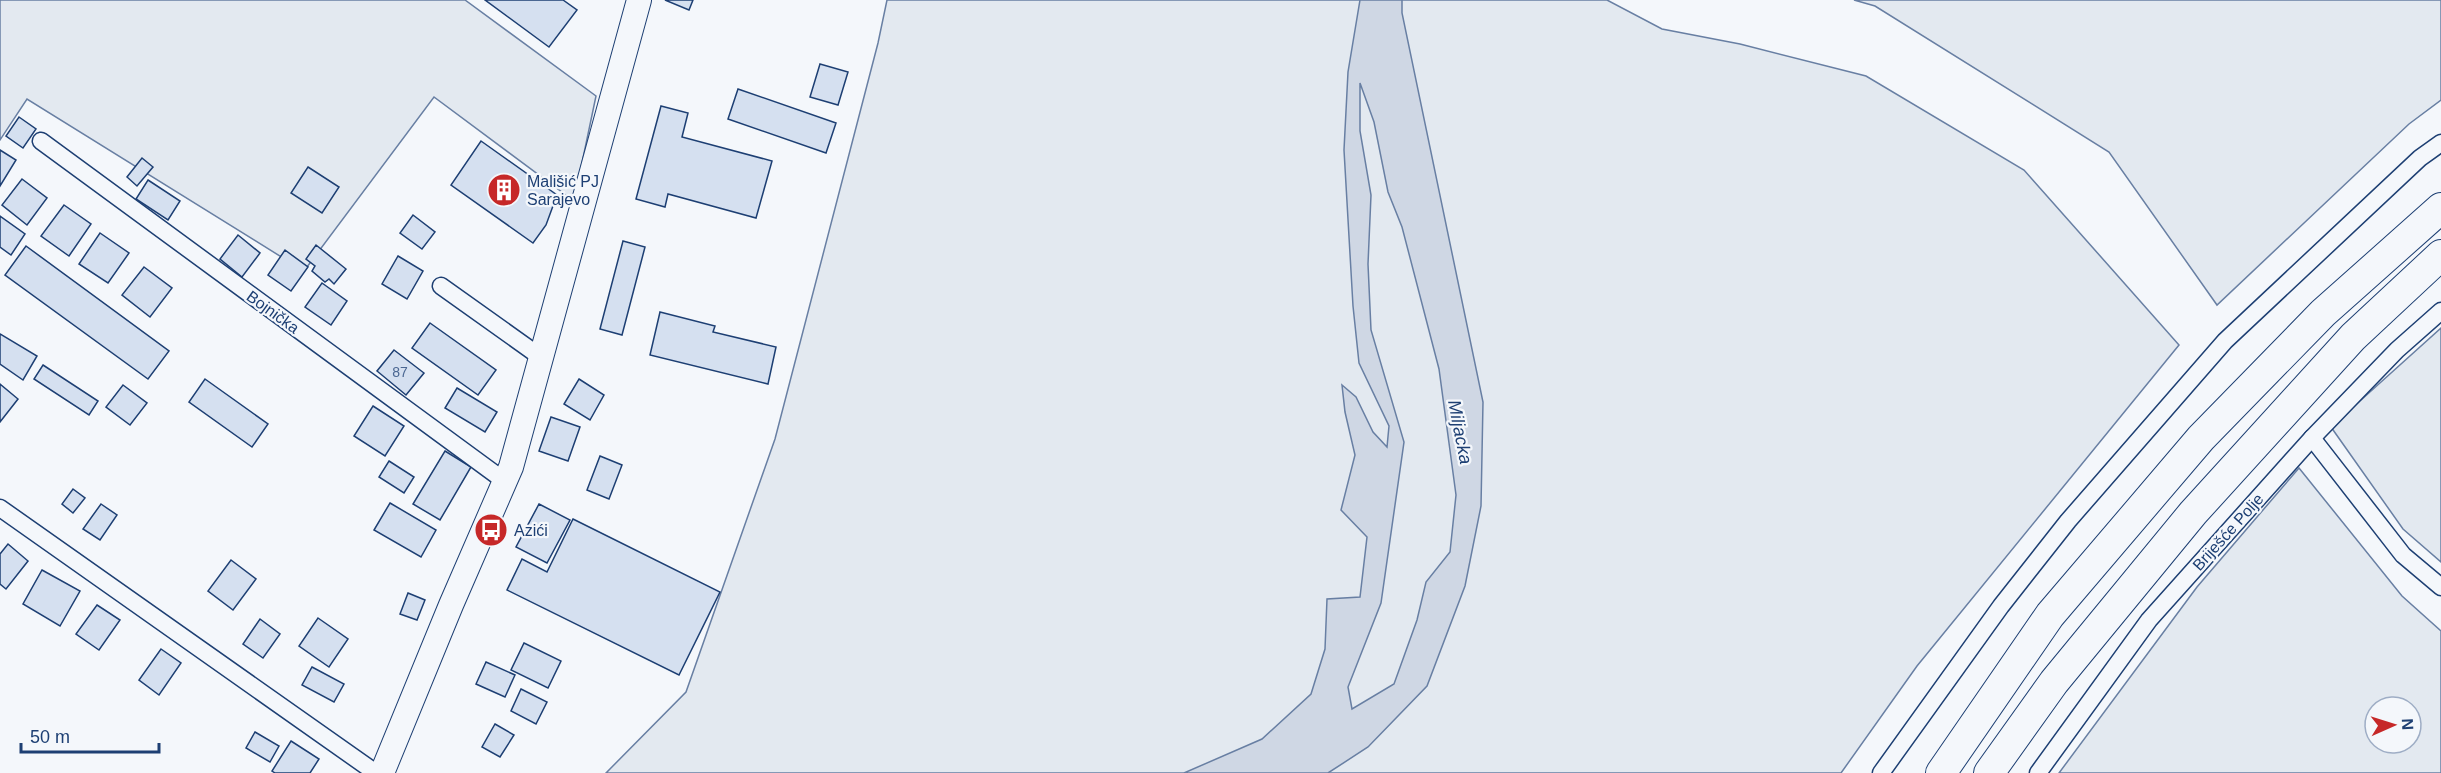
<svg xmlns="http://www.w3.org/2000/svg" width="2441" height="773" font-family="Helvetica,sans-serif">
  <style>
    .green { fill: #e3e9f0; stroke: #687fa3; stroke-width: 1.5; fill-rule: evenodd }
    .water { fill: #cfd7e4; stroke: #687fa3; stroke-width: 1.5; fill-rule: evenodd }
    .building { fill: #d5e0f0; stroke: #1d3f73; stroke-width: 1.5 }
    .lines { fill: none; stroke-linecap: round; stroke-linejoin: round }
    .minor-casing { stroke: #1d3f73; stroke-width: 19 }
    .secondary-casing { stroke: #1d3f73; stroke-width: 26 }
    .motorway-casing { stroke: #1d3f73; stroke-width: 32 }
    .minor { stroke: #f4f7fb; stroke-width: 16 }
    .secondary { stroke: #f4f7fb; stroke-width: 24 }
    .motorway { stroke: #f4f7fb; stroke-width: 30 }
    .labels { text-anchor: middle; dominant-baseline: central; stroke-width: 4.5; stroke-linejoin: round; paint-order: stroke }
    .number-label { font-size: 14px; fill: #4b6792 }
    .poi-label { font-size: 16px; fill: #1d3f73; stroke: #f4f7fb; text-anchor: start }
    .street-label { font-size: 16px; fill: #1d3f73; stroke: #f4f7fb }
    .water-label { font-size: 18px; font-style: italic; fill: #1d3f73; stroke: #f4f7fb }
  </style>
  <rect width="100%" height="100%" fill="#f4f7fb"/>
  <!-- green -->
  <g class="green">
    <polygon points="0,0 465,0 596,96 574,201 434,97 304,271 27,99 0,140"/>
    <polygon points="887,0 1607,0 1662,29 1740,44 1866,76 2024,170 2179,345 1917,666 1841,773 606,773 686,692 775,439 878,43"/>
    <polygon points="1854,0 2441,0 2441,100 2409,124 2217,305 2109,152 1875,6"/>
    <polygon points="2441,328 2441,562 2403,529 2331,427"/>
    <path d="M2299 468 2402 596 2441 631V773H2059L2197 587ZM2375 707H2411V743H2375Z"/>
  </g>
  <!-- water -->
  <path class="water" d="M1360 0H1402V13L1483 402 1481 506 1465 586 1427 686 1368 747 1328 773H1184L1262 739 1311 694 1325 649 1327 599 1360 597 1367 537 1341 510 1355 455 1345 412 1342 385 1356 397 1373 432 1387 447 1389 426 1359 363 1353 306 1344 150 1348 72ZM1360 83 1374 122 1388 192 1402 227 1439 369 1456 495 1450 552 1426 582 1417 620 1394 684 1352 709 1348 687 1381 603 1404 442 1371 330 1368 264 1371 195 1360 131Z"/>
  <!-- building -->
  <g class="building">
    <polygon points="485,0 563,0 577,10 549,47"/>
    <polygon points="665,0 693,0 689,10"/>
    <polygon points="820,64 848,72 838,105 810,97"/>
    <polygon points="738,89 836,123 826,153 728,119"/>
    <polygon points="661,106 688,113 682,137 772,161 756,218 668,194 665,207 636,199"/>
    <polygon points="19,117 36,129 23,148 6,136"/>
    <polygon points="481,141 557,195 546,225 533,243 451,185"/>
    <polygon points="0,150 16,160 0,186"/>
    <polygon points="142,158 153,167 137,186 127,177"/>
    <polygon points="308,167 339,187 322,213 291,193"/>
    <polygon points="22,179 47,198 27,225 2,205"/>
    <polygon points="148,180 180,201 168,220 136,199"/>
    <polygon points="64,205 91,224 69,256 41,236"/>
    <polygon points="413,215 435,232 422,249 400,233"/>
    <polygon points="0,216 25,234 11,255 0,247"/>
    <polygon points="100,233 129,253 108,283 79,264"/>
    <polygon points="238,235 260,253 242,277 220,259"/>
    <polygon points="623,241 645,247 622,335 600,329"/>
    <polygon points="316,245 346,269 334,284 329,279 325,282 312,271 315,266 306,259"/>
    <polygon points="26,246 169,351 148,379 5,275"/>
    <polygon points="285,250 308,267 291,291 268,275"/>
    <polygon points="398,256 423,271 407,299 382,284"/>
    <polygon points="144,267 172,288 150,317 122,295"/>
    <polygon points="322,283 347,301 331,325 305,307"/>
    <polygon points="660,312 715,326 713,332 776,347 768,384 650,355"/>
    <polygon points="430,323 496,370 478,395 412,348"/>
    <polygon points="0,334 37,356 23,380 0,364"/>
    <polygon points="394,350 424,373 406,395 377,371"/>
    <polygon points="43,365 98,401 89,415 34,379"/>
    <polygon points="205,379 268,424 252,447 189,402"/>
    <polygon points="579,379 604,395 590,420 564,404"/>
    <polygon points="0,384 18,399 0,422"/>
    <polygon points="123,385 147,403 130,425 106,407"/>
    <polygon points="457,388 497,412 485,432 445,408"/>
    <polygon points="373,406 404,426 385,456 354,436"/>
    <polygon points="551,417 580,427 568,461 539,451"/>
    <polygon points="445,451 471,467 440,520 413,504"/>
    <polygon points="600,456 622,465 609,499 587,490"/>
    <polygon points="389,461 414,477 404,493 379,477"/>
    <polygon points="73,489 85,498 73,513 62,504"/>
    <polygon points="390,503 436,530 421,557 374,530"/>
    <polygon points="101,504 117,515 100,540 83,529"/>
    <polygon points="539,504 570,520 547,563 516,547"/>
    <polygon points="573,519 720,592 679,675 507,590 522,559 547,572"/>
    <polygon points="8,544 28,561 6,589 0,584 0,554"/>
    <polygon points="231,560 256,579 233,610 208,591"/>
    <polygon points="42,570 80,591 60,626 23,604"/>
    <polygon points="408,593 425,600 417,620 400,614"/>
    <polygon points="97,605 120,620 99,650 76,634"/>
    <polygon points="318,618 348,639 329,667 299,646"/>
    <polygon points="260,619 280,634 263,658 243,644"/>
    <polygon points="524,643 561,661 548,688 511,670"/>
    <polygon points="161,649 181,663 159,695 139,680"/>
    <polygon points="486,662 515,675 505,697 476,684"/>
    <polygon points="312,667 344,684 334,702 302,685"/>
    <polygon points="521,689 547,702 536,724 511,711"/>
    <polygon points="495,724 514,735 500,757 482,747"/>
    <polygon points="255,732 279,746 270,762 246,748"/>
    <polygon points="291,741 319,759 310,773 275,773 272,771"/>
  </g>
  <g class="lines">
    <!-- minor casing -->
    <g class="minor-casing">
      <g id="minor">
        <polyline points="41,141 506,482"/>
        <polyline points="441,286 542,358"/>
        <polyline points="2312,438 2403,555 2441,587"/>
        <polyline points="0,508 376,773"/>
        <polyline points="1881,773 2001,606 2068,521 2225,341 2420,158 2441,143"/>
        <polyline points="2038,773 2149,620 2312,438 2397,350 2441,311"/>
      </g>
    </g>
    <!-- secondary casing -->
    <g class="secondary-casing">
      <polyline id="secondary" points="382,773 451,605 511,467 639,0"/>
    </g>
    <!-- motorway casing -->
    <g class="motorway-casing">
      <g id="motorway">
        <polyline points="1941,773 2050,615 2201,438 2323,313 2441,208"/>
        <polyline points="1989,773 2054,682 2193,513 2353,337 2441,255"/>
      </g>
    </g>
    <!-- minor -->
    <use href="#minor" class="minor"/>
    <!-- secondary -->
    <use href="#secondary" class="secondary"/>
    <!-- motorway -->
    <use href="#motorway" class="motorway"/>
  </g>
  <!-- icons -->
  <defs>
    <g id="building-disc" transform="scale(1.725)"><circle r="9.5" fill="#c62828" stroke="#f4f7fb"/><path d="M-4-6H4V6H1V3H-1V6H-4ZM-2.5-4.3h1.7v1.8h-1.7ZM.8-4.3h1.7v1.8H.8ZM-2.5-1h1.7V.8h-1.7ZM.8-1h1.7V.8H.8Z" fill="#fff"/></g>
    <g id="bus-disc" transform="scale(1.725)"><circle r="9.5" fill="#c62828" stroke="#f4f7fb"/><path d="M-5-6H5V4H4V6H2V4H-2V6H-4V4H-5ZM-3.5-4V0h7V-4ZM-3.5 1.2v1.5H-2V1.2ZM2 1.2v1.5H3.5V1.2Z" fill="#fff"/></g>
  </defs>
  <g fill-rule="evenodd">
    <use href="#building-disc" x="504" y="190"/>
    <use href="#bus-disc" x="491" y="530"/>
  </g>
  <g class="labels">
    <!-- number labels -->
    <g class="number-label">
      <text x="400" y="372">87</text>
    </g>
    <!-- poi labels -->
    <g class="poi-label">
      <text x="527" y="181">Mališić PJ<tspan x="527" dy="18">Sarajevo</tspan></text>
      <text x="514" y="530">Azići</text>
    </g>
    <!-- street labels -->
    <g class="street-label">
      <text transform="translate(273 312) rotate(36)">Bojnička</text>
      <text transform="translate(2228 532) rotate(-48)">Briješće Polje</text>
    </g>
    <!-- water labels -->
    <g class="water-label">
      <text transform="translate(1460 432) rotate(79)">Miljacka</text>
    </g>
  </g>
  <!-- north arrow -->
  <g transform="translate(2393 725) rotate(87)"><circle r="28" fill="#f4f7fb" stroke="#9eadc5" stroke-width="1.5"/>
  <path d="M0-4.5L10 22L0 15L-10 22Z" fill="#c62828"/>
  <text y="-9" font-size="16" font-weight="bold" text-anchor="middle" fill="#1d3f73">N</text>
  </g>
  <!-- scale -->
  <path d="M21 743v9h138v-9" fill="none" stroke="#1d3f73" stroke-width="3"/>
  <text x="30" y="743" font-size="18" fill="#1d3f73" stroke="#f4f7fb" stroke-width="4.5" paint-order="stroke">50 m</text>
</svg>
